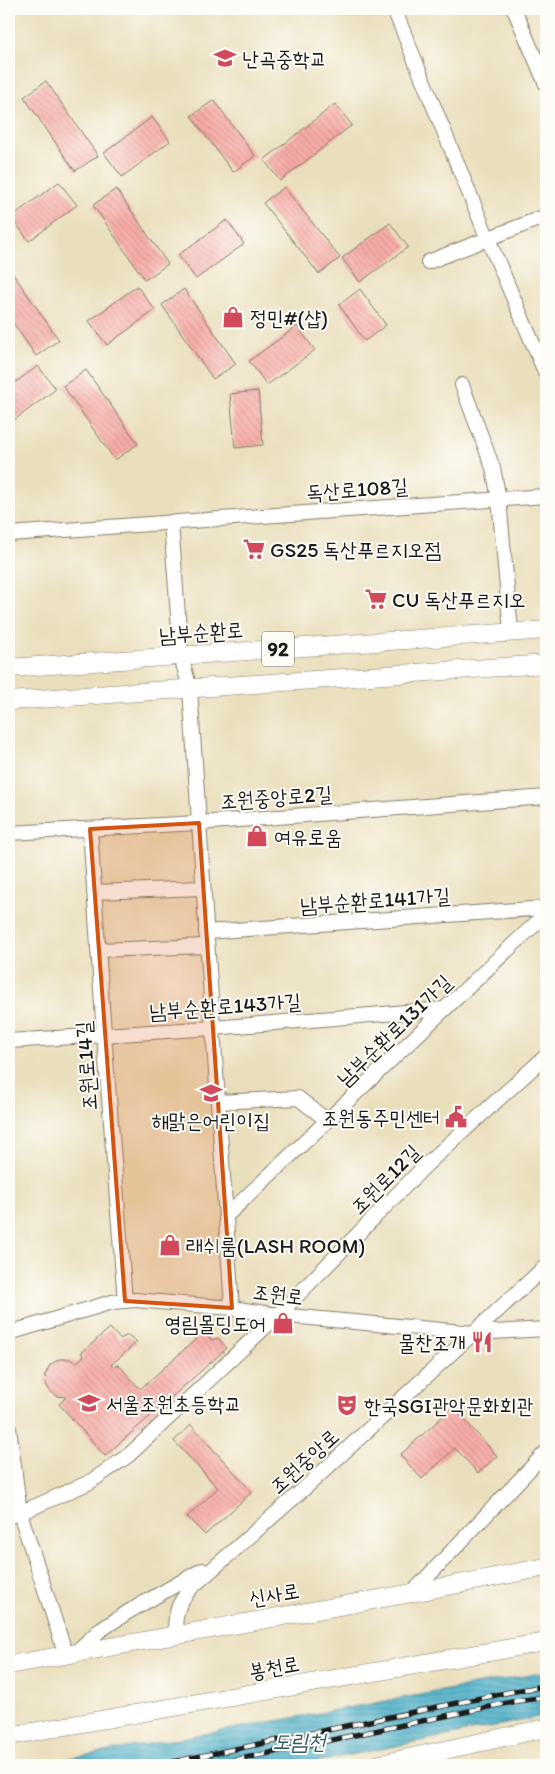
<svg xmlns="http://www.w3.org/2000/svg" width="555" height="1774" font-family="Itim,'Poor Story',sans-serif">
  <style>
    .water { fill: url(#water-rules); stroke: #326572 }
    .pier { fill: #eadfbc }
    .building { fill: url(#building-back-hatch) }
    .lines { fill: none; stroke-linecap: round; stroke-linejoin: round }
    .minor-casing { stroke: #837e6c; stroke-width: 16 }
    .major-casing { stroke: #837e6c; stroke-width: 19 }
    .minor { stroke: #fff; stroke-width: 14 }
    .major { stroke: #fff; stroke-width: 18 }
    .rail-casing { stroke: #1c1c1c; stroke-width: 5.5 }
    .rail { stroke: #fdfcf7; stroke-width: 4; stroke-dasharray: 11; stroke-linecap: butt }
    .marked { fill: #d4530e; fill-opacity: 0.2; stroke: #d4530e; stroke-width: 4; stroke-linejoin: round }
    .labels { text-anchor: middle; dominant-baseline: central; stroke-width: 4; stroke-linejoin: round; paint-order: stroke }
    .shield { fill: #fdfcf7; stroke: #605f5e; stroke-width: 1 }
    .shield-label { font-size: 20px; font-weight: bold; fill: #1c1c1c }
    .poi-label { font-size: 21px; fill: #1c1c1c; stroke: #fdfcf7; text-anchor: start }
    .street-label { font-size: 21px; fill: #1c1c1c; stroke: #fdfcf7 }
    .water-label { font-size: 22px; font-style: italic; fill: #305e69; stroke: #fdfcf7 }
  </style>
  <defs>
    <pattern id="water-rules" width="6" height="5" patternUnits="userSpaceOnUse" patternTransform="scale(1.25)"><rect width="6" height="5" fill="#48aec8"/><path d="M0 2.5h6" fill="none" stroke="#3b8da2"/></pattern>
    <pattern id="building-back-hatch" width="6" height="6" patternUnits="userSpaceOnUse" patternTransform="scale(1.25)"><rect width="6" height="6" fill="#f8aca7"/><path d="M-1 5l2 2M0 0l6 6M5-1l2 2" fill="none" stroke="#d4938f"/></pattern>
  </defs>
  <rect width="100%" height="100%" fill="#fdfcf7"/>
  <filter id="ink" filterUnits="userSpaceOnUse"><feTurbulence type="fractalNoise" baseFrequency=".02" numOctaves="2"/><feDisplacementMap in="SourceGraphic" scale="10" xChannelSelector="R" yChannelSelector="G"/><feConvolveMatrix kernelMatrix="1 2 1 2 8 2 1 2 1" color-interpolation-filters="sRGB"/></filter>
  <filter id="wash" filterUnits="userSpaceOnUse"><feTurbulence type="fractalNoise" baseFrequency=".0096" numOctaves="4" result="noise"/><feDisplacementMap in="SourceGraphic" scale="20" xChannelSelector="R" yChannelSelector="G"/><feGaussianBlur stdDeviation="1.12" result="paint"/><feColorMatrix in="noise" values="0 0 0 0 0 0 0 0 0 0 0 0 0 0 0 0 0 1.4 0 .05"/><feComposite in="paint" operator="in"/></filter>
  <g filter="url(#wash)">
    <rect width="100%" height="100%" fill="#eadfbc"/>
    <!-- water -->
    <polygon class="water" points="546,1672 546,1716 301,1765 32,1765"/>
    <!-- pier -->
    <polygon class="pier" points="546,1716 546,1719 405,1747"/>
    <g id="blocks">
      <!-- building -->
      <g class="building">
        <polygon points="46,81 98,156 75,171 24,97"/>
        <polygon points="214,100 255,156 233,172 191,116"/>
        <polygon points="335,104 352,125 280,181 264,160"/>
        <polygon points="152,117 170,141 122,177 104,153"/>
        <polygon points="59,182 77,205 29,241 11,217"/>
        <polygon points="284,187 340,258 319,274 263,203"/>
        <polygon points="116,189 168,264 145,280 93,205"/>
        <polygon points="227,220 244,244 196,279 178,255"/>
        <polygon points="390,223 408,247 360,282 342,258"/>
        <polygon points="9,268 59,340 36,356 9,317"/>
        <polygon points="137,286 155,310 107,345 89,321"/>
        <polygon points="184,289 236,364 213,379 162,305"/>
        <polygon points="360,289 386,325 365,341 339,305"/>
        <polygon points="297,326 315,350 267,385 249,361"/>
        <polygon points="38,366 56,389 9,424 9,387"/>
        <polygon points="86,370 138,444 115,460 63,386"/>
        <polygon points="258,391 263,445 235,448 230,394"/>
        <polygon points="110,1328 120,1339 128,1335 137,1342 111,1365 114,1367 118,1364 140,1389 204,1332 211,1340 218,1338 227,1348 105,1456 59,1404 66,1397 57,1396 50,1391 46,1384 45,1375 50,1365 59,1359 70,1359 76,1363 84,1356 81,1353"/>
        <polygon points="453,1407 497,1456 478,1473 455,1448 422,1479 400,1455"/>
        <polygon points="191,1425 252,1492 205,1535 187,1517 218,1488 174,1441"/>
      </g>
    </g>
  </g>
  <g filter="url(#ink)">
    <use href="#blocks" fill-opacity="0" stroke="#837e6c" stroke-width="1"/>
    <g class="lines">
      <!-- minor casing -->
      <g class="minor-casing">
        <g id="minor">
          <polyline points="394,9 488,239 546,374"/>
          <polyline points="514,9 546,84"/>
          <polyline points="428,262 546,216"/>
          <polyline points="462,385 493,468 499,499 511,632"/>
          <polyline points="171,522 181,656 190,689 232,1308"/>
          <polyline points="9,534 546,496"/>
          <polyline points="90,829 104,1034 125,1301"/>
          <polyline points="9,833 199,823 546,797"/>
          <polyline points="94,892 203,888"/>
          <polyline points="206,932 546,908"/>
          <polyline points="98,950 207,946"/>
          <polyline points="9,1041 213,1028 443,1009"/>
          <polyline points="218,1102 298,1098 328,1121"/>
          <path d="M226 1216C333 1116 438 1014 546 914"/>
          <polyline points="9,1333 112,1302 135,1300 232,1308 278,1315 474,1333 546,1329"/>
          <polyline points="9,1428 20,1513 66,1655"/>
          <polyline points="9,1516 20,1513 90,1482 129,1455 278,1315 427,1164 546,1056"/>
          <polyline points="412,1593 546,1452"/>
          <path d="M175 1634C175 1613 177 1604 191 1588L306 1487 546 1266"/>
          <polyline points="74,1654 99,1631 128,1612 202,1570"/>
        </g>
      </g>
      <!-- major casing -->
      <g class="major-casing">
        <g id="major">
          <polyline points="9,668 546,630"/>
          <polyline points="9,701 546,664"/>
          <polyline points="9,1665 412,1593 546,1567"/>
          <polyline points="9,1736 546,1642"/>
          <polyline points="376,1765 546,1728"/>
        </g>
      </g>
      <!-- minor -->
      <use href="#minor" class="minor"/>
      <!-- major -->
      <use href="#major" class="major"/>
      <!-- rail casing -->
      <g class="rail-casing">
        <g id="rail">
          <polyline points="158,1765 515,1691 546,1686"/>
          <polyline points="212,1765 517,1701 546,1697"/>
        </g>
      </g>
      <!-- rail -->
      <use href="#rail" class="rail"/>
    </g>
  </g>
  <!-- marked area -->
  <path class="marked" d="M199 823 232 1308 125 1301 90 829Z"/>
  <!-- icons -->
  <defs>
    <g id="school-bare" transform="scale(1.725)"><path d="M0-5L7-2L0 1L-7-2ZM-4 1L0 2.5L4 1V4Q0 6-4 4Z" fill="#d1495b" stroke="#fdfcf7" stroke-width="2.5" paint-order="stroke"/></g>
    <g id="shop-bare" transform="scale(1.725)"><path d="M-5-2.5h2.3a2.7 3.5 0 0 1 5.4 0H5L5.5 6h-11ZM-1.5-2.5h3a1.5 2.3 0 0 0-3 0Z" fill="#d1495b" stroke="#fdfcf7" stroke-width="2.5" paint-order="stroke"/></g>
    <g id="supermarket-bare" transform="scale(1.725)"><path d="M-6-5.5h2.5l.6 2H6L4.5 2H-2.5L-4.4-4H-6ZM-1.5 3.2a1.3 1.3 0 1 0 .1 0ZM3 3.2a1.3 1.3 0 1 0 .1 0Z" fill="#d1495b" stroke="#fdfcf7" stroke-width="2.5" paint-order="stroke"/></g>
    <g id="civic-bare" transform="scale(1.725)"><path d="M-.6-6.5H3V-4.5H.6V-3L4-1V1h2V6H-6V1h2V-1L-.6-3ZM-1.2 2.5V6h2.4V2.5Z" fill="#d1495b" stroke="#fdfcf7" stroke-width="2.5" paint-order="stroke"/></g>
    <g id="restaurant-bare" transform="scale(1.725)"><path d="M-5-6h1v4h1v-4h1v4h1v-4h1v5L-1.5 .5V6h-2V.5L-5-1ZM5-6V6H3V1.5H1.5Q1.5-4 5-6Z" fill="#d1495b" stroke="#fdfcf7" stroke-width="2.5" paint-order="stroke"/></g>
    <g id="theatre-bare" transform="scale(1.725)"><path d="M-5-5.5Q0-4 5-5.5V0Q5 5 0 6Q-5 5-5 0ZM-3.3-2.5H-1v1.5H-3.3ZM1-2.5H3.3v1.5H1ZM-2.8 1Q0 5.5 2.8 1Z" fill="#d1495b" stroke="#fdfcf7" stroke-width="2.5" paint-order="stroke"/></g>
  </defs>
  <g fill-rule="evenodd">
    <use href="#school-bare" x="225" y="58"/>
    <use href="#shop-bare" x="233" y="317"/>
    <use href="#supermarket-bare" x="254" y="549"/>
    <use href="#supermarket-bare" x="376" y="599"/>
    <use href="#shop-bare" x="257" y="836"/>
    <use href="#school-bare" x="211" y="1093"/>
    <use href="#civic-bare" x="456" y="1117"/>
    <use href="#shop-bare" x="170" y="1245"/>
    <use href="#shop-bare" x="283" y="1323"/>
    <use href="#restaurant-bare" x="482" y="1342"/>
    <use href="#school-bare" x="89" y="1403"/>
    <use href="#theatre-bare" x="347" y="1405"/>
  </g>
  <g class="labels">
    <!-- shield labels -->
    <rect class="shield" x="262" y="631.5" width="32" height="35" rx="4"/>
    <g class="shield-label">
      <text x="278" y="649">92</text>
    </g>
    <!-- poi labels -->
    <g class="poi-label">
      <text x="242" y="58">난곡중학교</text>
      <text x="250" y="317">정민#(샵)</text>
      <text x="270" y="549">GS25 독산푸르지오점</text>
      <text x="392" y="599">CU 독산푸르지오</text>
      <text x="274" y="836">여유로움</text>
      <text x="440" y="1117" text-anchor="end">조원동주민센터</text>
      <text x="211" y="1120" text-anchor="middle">해맑은어린이집</text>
      <text x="186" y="1245">래쉬룸(LASH ROOM)</text>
      <text x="266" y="1323" text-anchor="end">영림몰딩도어</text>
      <text x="466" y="1342" text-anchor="end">물찬조개</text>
      <text x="106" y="1403">서울조원초등학교</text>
      <text x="364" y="1405">한국SGI관악문화회관</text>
    </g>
    <!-- street labels -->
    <g class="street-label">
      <text transform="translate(357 489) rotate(-4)">독산로108길</text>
      <text transform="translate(201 632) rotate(-4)">남부순환로</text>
      <text transform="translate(276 797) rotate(-4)">조원중앙로2길</text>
      <text transform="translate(375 900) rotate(-4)">남부순환로141가길</text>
      <text transform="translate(225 1006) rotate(-4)">남부순환로143가길</text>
      <text transform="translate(394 1030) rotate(-44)">남부순환로131가길</text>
      <text transform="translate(86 1066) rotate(-94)">조원로14길</text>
      <text transform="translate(385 1179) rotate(-45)">조원로12길</text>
      <text transform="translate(278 1294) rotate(7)">조원로</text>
      <text transform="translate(304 1461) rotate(-42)">조원중앙로</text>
      <text transform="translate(274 1594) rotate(-10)">신사로</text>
      <text transform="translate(274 1667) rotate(-10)">봉천로</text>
    </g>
    <!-- water labels -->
    <g class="water-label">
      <text x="299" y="1741">도림천</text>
    </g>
  </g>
  <!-- margin -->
  <rect width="555" height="1774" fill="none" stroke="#fdfcf7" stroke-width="30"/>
</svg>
